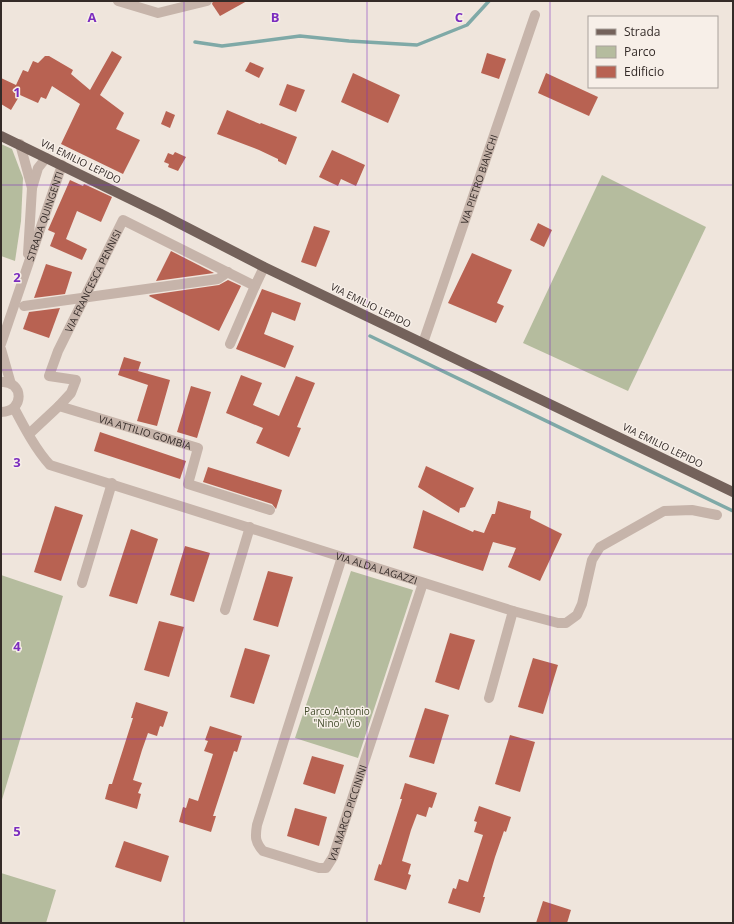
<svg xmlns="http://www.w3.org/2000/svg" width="734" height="924" font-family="'Open Sans',sans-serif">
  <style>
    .green { fill: #b5bc9e }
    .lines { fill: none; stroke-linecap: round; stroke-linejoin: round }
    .stream { stroke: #7fa9a7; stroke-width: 3.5 }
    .building { fill: #b86252 }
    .minor { stroke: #c6b4aa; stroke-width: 10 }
    .major { stroke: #74625b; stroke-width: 10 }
    .grid { fill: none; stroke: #7b2cbf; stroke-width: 1; stroke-opacity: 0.55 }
    .labels { text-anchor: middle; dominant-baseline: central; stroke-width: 3; stroke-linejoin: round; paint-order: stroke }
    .street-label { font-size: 10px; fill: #342b28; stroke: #f7efe8 }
    .park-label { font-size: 10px; fill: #464f2f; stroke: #f7efe8 }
    .grid-label { font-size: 13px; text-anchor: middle; font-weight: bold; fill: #7b2cbf; stroke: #f7efe8; stroke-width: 3; stroke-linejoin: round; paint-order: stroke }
  </style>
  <rect width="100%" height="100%" fill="#efe5dc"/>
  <!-- green -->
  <g class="green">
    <polygon points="1,144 12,149 23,178 21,221 15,261 1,256"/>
    <polygon points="602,175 706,227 628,391 523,343"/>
    <polygon points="351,571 413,590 358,758 295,738"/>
    <polygon points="1,575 63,596 1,803"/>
    <polygon points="1,873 56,890 46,923 1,923"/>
  </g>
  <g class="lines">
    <!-- stream -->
    <g class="stream">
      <polyline points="195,42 222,46 300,36 349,41 417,45 467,25 489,1"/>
      <polyline points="370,336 733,511"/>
    </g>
  </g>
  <!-- building -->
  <g class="building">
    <polygon points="213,1 247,1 220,16 212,4"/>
    <polygon points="112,51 122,57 100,95 124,113 116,129 140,140 123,174 61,144 80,104 52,86 46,99 41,97 38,103 20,95 11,110 1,104 1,78 16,85 23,70 28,72 33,61 38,63 45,56 49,56 73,70 71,74 90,90"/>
    <polygon points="487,53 506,59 499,79 481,73"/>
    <polygon points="250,62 264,68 259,78 245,71"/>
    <polygon points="353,73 400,95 388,123 341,102"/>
    <polygon points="546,73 598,97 589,116 538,93"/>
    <polygon points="287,84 305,90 296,112 279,105"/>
    <polygon points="227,110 260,124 261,123 297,137 286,165 278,161 278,159 259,150 217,134"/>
    <polygon points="166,111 175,115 170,128 161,124"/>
    <polygon points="332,150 365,165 356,186 341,179 338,186 319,177"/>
    <polygon points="175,152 186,157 178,171 168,167 169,164 164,162 168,153 173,155"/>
    <polygon points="70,180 83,186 84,184 112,197 101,222 77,211 66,239 87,249 82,260 50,246 55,233 48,230"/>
    <polygon points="538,223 552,230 544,247 530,240"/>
    <polygon points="314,226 330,231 316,267 301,262"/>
    <polygon points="171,251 214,273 156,281"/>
    <polygon points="472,253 512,270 497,303 504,306 496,323 448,303"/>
    <polygon points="46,264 72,272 65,294 34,298"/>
    <polygon points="228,280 241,286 219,331 149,296 150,295 219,285"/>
    <polygon points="262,289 301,303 295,321 272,312 264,334 294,346 285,368 236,349"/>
    <polygon points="60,308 49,338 23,329 29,312"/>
    <polygon points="124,357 141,362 138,371 170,380 157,426 137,421 148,385 118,375"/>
    <polygon points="241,375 262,383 253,405 279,416 296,376 315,383 297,427 301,428 289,457 256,443 263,428 226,413"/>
    <polygon points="191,386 211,392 197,438 177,432"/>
    <polygon points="100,432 186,461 180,479 94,451"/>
    <polygon points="426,466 474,488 465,507 460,508 459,513 418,487"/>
    <polygon points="208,467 282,490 276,509 272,504 203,482"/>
    <polygon points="498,501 531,511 530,518 562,534 540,581 508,567 516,548 493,542 483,571 413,548 423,510 473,532 474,530 484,533 492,514 495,514"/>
    <polygon points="55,506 83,515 61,581 34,572"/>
    <polygon points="131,529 158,539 137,604 109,596"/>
    <polygon points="185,546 210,553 194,602 170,595"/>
    <polygon points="268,571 293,577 278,627 253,620"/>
    <polygon points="159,621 184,627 169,677 144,670"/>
    <polygon points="450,633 475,640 459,690 435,682"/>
    <polygon points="245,648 270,655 254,704 230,697"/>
    <polygon points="533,658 558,665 543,714 518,707"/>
    <polygon points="136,702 168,712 163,727 160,726 157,736 148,733 142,750 133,780 142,783 138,793 141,794 137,809 105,799 109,784 112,784 133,718 131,718"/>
    <polygon points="425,708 449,715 434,764 409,757"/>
    <polygon points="210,726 242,736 237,752 234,751 226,776 213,816 216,816 211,832 179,822 183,807 186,808 189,798 198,801 213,754 204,751 208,741 205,740"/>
    <polygon points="510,735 535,742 520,792 495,784"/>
    <polygon points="312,756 344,765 335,794 303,784"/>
    <polygon points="405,783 437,793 432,808 429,807 426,817 417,814 411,830 402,861 411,864 408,874 411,875 406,890 374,880 379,864 381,865 389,840 402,799 400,799"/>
    <polygon points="479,806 511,817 506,832 504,831 495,857 483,897 485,897 480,913 448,903 453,888 456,889 459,879 468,882 483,835 474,832 477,822 474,821"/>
    <polygon points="295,808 327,817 319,846 287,836"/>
    <polygon points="124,841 169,856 161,882 115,867"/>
    <polygon points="543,901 571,910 567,923 536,923"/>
  </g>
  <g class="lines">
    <!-- minor -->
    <g class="minor">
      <polyline points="118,1 158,13 207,1"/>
      <polyline points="20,144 32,188 28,254"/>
      <polyline points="32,188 38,168 46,158"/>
      <polyline points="24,306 218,279 228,272"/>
      <path id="s1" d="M423 343 535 15"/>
      <path id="s2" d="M1 344 62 165"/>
      <polyline points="230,344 255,286"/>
      <polyline points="1,349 11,384"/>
      <path d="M1 382C24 380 25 412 1 412"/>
      <path id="s3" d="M59 406 71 393 76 380 49 376 58 351 123 220 255 286 264 267"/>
      <path id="s4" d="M14 408C24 427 36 450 50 465L513 611 558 623H566L577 615 582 604 592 560 600 547 664 511 692 510 717 515"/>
      <path id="s5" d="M29 434 59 406 198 448 188 484 270 510"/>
      <path id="s6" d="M342 557 257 825C255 837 255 842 263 851L319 868H326L333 857 423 583"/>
      <polyline points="82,583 112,483"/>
      <polyline points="225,610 250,527"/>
      <polyline points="489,698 513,611"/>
    </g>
    <!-- major -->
    <polyline class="major" points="1,136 161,214 264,267 733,492"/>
  </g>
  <!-- grid -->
  <path class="grid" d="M184 1V923M367 1V923M550 1V923M1 185H733M1 370H733M1 554H733M1 739H733"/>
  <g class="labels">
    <!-- street labels -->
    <g class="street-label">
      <text transform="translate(81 161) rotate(26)">VIA EMILIO LEPIDO</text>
      <text stroke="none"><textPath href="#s1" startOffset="173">VIA PIETRO BIANCHI</textPath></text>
      <text stroke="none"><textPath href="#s2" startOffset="135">STRADA QUINGENTI</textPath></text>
      <text stroke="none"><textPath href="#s3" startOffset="164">VIA FRANCESCA PENNISI</textPath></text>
      <text transform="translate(371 305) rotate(26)">VIA EMILIO LEPIDO</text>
      <text stroke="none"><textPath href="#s5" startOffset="131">VIA ATTILIO GOMBIA</textPath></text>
      <text transform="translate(663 445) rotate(26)">VIA EMILIO LEPIDO</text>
      <text stroke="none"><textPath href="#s4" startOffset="410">VIA ALDA LAGAZZI</textPath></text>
      <text stroke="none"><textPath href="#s6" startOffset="434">VIA MARCO PICCININI</textPath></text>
    </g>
    <!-- park labels -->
    <g class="park-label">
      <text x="337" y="711">Parco Antonio<tspan x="337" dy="12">"Nino" Vio</tspan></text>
    </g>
  </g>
  <g class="grid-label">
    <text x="92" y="22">A</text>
    <text x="275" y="22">B</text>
    <text x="459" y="22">C</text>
    <text x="17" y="97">1</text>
    <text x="17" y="282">2</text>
    <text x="17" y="467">3</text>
    <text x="17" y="651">4</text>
    <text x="17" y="836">5</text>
  </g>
  <!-- border -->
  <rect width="734" height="924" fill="none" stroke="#342b28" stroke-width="4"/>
  <!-- legend -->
  <rect x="588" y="16" width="130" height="72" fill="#f7efe8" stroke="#a9a19b"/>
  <rect x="596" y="29" width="20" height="6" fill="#74625b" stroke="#a9a19b"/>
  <text x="624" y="36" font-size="12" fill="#342b28">Strada</text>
  <rect x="596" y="46" width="20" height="12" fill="#b5bc9e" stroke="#a9a19b"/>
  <text x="624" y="56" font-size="12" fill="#342b28">Parco</text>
  <rect x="596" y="66" width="20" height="12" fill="#b86252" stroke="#a9a19b"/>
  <text x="624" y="76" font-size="12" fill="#342b28">Edificio</text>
</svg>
